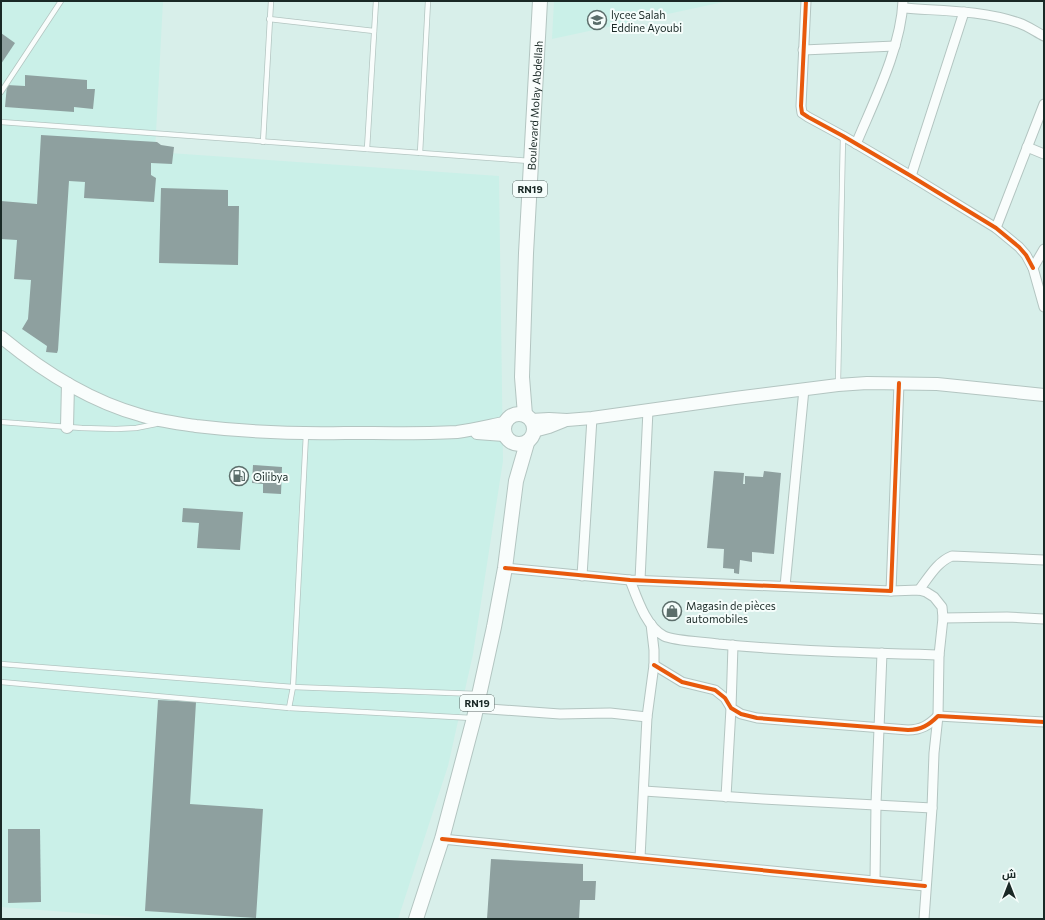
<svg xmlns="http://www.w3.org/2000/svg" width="1045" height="920" font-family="Commissioner,Cairo,sans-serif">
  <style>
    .built { fill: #caf0e8 }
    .building { fill: #8ea09f }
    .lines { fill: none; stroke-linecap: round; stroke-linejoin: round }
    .lane-casing { stroke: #b3c5c1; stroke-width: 6 }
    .street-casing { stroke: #b3c5c1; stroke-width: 11 }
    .secondary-casing { stroke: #b3c5c1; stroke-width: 14 }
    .primary-casing { stroke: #b3c5c1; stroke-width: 16 }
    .lane { stroke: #f9fdfc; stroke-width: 4.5 }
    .street { stroke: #f9fdfc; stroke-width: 9 }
    .secondary { stroke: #f9fdfc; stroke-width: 12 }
    .primary { stroke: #f9fdfc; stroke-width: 14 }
    .cycleway-casing { stroke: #f5fdfb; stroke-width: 6 }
    .cycleway { stroke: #e8590c; stroke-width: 4 }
    .labels { text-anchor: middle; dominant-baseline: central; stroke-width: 4; stroke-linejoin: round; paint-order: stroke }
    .shield { fill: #f5fdfb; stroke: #5c6966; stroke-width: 1 }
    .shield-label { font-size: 10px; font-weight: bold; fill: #1a2926 }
    .poi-label { font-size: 11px; fill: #1a2926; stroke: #f5fdfb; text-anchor: start }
    .street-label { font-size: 11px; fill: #1a2926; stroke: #f5fdfb }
  </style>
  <rect width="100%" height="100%" fill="#d8efea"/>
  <!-- built -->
  <g class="built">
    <polygon points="1,1 163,1 155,152 499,176 503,461 473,654 448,766 398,919 158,919 1,907"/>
    <polygon points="554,1 728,1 552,39"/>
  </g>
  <!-- building -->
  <g class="building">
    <polygon points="1,33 15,43 1,64"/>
    <polygon points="25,75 87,80 87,89 95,89 93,109 74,107 74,112 5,107 7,85 25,86"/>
    <polygon points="41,135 157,142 161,145 174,147 172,164 151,163 151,175 156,178 154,202 84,198 85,182 69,181 58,350 57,353 46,352 47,346 22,329 28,319 31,280 14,279 17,240 1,239 1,201 37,204"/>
    <polygon points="161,188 228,190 228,206 239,206 238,265 159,263"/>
    <polygon points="253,465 282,467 281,494 263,493 263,484 252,483"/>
    <polygon points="714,471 744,473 743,484 745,484 745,476 763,477 764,471 781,473 774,554 752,552 752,562 740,560 739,574 734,573 734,569 723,568 724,549 707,548"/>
    <polygon points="183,508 243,512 240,550 197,548 199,523 182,522"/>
    <polygon points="158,700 196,702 190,804 263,809 256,918 145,911"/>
    <polygon points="8,829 40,829 41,902 8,903"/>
    <polygon points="491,859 583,864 583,881 596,881 595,900 580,900 579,919 487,919"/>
  </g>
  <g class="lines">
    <!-- lane casing -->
    <g class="lane-casing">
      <g id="lane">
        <polyline points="269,19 374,31"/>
        <polyline points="1,92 61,1"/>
        <polyline points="1,122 530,161"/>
        <polyline points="263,142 271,1"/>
        <polyline points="367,149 376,1"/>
        <polyline points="420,153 428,1"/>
        <polyline points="838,383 843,136"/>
        <polyline points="1,422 82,428 116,429 136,428 156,424"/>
        <polyline points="1,664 293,687 478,694"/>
        <polyline points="1,682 289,708 472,718"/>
        <polyline points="289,708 293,687 306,434"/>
      </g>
    </g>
    <!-- street casing -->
    <g class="street-casing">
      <g id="street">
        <polyline points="806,1 801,106 802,113 808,117 843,136 911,176 996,228 1019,247 1026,255 1033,268"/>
        <path d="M903 8C941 11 982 10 1019 23 1028 26 1036 32 1044 36"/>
        <polyline points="803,50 895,46"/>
        <path d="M856 144C874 101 901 48 903 1"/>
        <polyline points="1027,147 1044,154"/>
        <polyline points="911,176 964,12"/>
        <polyline points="996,228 1044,104"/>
        <polyline points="1044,249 1033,268 1044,307"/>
        <polyline points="505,568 630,580 891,591 899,383"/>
        <polyline points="582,576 592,418"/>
        <path d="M630 580C637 598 646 627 664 636 674 641 706 642 718 644 791 651 866 653 939 655"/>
        <polyline points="640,580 648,410"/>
        <polyline points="785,586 804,389"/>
        <path d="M919 590C929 577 937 562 952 556L1044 560"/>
        <polyline points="891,591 919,590 926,592 934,597 942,607 943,618 939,655 938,716 934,753 932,808 924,919"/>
        <polyline points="943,618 1007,617 1044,619"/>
        <path d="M654 665 682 682 715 690 725 698 731 708 741 714 757 718 908 730C921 730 929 725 938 716L1044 722"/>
        <polyline points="476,708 560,714 610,713 647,717"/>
        <polyline points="644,791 763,799 932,808"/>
        <polyline points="726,797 731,708 733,645"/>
        <polyline points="442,839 925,886"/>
        <polyline points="640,858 647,717 654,665 654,650 651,624"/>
        <polyline points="875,881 876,804 882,653"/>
      </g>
    </g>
    <!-- secondary casing -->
    <g class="secondary-casing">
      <g id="secondary">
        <path d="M1 337C41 370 89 401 140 415 158 421 177 423 196 426 246 432 295 434 345 433 382 433 419 434 457 432 473 430 489 426 504 423"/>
        <polyline points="531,420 549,419 567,420 592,418 735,398 838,385 867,383 937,384 1044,395"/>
        <polyline points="67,427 68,384"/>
        <polyline points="534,431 549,427 564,421"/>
        <polyline points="477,433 504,435"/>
      </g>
    </g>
    <!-- primary casing -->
    <g class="primary-casing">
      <g id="primary">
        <circle cx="519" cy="429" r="15"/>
        <path id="s1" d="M525 415 522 377 526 253 540 1"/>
        <polyline points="416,919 442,839 474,718 494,627 505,568 516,481 527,443"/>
      </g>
    </g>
    <!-- lane -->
    <use href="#lane" class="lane"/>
    <!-- street -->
    <use href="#street" class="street"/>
    <!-- secondary -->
    <use href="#secondary" class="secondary"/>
    <!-- primary -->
    <use href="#primary" class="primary"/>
    <!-- cycleway casing -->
    <g class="cycleway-casing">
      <g id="cycleway">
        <polyline points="806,1 801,106 802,113 808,117 843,136 911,176 996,228 1019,247 1026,255 1033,268"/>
        <polyline points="505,568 630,580 891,591 899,383"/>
        <path d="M654 665 682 682 715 690 725 698 731 708 741 714 757 718 908 730C921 730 929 725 938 716L1044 722"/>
        <polyline points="442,839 925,886"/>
      </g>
    </g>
    <!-- cycleway -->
    <use href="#cycleway" class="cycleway"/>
  </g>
  <!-- icons -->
  <defs>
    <g id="school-ring" transform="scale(1)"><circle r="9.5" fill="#f5fdfb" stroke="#5c6e6b" stroke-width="1.5"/><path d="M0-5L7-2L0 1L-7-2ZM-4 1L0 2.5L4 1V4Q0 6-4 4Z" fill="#5c6e6b"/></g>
    <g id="fuel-ring" transform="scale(1)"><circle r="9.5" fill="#f5fdfb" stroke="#5c6e6b" stroke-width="1.5"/><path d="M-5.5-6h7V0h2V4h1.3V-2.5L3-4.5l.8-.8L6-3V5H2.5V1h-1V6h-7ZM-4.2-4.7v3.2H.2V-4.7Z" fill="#5c6e6b"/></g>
    <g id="shop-ring" transform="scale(1)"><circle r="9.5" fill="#f5fdfb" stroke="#5c6e6b" stroke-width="1.5"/><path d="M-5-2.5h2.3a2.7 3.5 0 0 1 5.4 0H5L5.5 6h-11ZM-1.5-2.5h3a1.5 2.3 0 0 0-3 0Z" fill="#5c6e6b"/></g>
  </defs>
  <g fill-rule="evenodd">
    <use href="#school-ring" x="597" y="20"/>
    <use href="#fuel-ring" x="239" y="476"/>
    <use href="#shop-ring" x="672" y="611"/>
  </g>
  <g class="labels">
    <!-- shield labels -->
    <g class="shield">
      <rect x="513" y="181" width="34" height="16" rx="3"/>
      <rect x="460" y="695" width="34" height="16" rx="3"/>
    </g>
    <g class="shield-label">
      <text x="530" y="189">RN19</text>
      <text x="477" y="703">RN19</text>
    </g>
    <!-- poi labels -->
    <g class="poi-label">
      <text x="611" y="14">lycee Salah<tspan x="611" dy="13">Eddine Ayoubi</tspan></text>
      <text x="253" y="476">Oilibya</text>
      <text x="686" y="605">Magasin de pièces<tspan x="686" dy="13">automobiles</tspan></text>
    </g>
    <!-- street labels -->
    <g class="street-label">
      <text stroke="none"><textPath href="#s1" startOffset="310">Boulevard Molay Abdellah</textPath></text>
    </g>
  </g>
  <!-- border -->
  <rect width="1045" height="920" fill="none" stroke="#1a2926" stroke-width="4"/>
  <!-- north arrow -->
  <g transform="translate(1009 884)" stroke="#f5fdfb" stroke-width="3" paint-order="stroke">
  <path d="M0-3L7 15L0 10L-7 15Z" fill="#1a2926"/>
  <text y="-6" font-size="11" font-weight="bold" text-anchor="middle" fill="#1a2926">ش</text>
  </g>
</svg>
